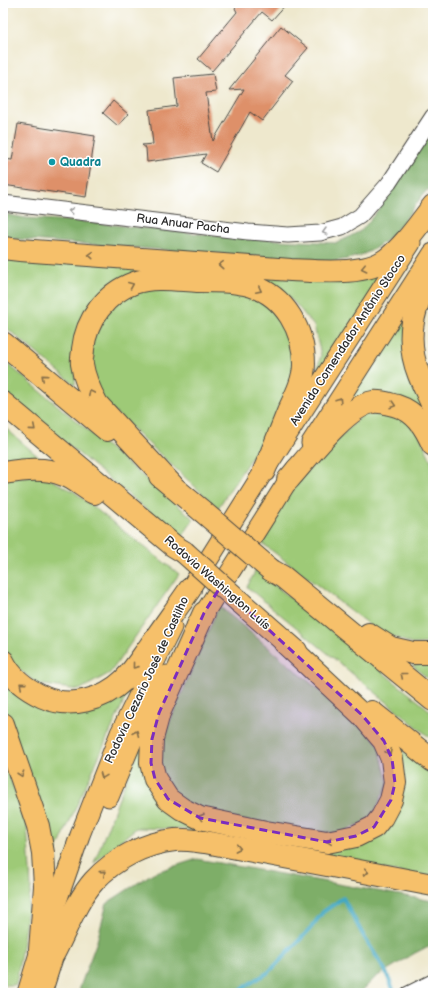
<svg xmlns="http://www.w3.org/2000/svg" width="436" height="996" font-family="'Balsamiq Sans',sans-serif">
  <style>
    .green { fill: #9eca77; stroke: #647a51 }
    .forest { fill: #7eae68; stroke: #546c4a }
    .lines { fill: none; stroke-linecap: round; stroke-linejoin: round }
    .stream { stroke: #43a8c3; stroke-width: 4 }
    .building { fill: #de9069 }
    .minor-casing { stroke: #484743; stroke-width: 14 }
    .tertiary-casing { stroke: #484743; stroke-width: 17 }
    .primary-casing { stroke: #484743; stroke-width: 21 }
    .motorway-casing { stroke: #484743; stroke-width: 24 }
    .minor { stroke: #fff; stroke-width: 12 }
    .tertiary { stroke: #fff; stroke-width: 15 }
    .primary { stroke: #f6c06b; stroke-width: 19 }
    .motorway { stroke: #f6c06b; stroke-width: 22 }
    .motorway-bridge-casing { stroke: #484743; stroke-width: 24; stroke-linecap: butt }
    .motorway-bridge { stroke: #f6c06b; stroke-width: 22 }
    .oneway { stroke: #a0a0a0 }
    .oneway2 { stroke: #866e48 }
    .marked { fill: #7b2cbf; fill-opacity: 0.2; stroke: #7b2cbf; stroke-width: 3; stroke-dasharray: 8 5; stroke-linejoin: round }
    .culture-dot { fill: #0f9aa8; stroke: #fff; stroke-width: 1.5 }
    .labels { text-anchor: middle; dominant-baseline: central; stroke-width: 3; stroke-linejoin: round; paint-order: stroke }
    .culture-label { font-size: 12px; font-weight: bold; fill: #0d838f; stroke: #fff; text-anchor: start }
    .street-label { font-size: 12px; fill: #2b2b2b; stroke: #fff }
  </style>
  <rect width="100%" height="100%" fill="#fff"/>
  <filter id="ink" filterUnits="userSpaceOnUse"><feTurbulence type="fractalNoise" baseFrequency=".025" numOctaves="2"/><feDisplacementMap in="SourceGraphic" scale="8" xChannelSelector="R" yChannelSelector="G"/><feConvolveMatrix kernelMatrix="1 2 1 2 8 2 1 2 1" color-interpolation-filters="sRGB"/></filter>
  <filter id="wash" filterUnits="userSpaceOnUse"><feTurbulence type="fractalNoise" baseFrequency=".012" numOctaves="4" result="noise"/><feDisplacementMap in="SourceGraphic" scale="16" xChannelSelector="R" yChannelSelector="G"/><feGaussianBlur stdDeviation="0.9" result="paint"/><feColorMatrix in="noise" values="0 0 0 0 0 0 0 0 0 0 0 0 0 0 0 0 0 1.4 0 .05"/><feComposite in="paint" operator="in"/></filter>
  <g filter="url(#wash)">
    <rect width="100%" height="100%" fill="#eee8cd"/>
    <!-- green -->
    <g class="green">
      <polygon points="3,256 350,282 389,270 313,384 321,355 314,326 295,303 271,283 140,274 76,352 75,385 3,325"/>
      <polygon points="160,285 263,297 288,324 298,350 296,380 281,412 218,508 104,402 89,371 90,342 101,320 126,292"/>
      <polygon points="408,304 411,369 433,419 433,430 431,426 345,404"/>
      <polygon points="3,360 194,519 181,538 3,391"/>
      <polygon points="366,411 396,413 416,427 433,465 433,643 412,644 376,630 258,540 301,477"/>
      <polygon points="3,426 40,458 12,461 3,463"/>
      <polygon points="42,475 73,491 179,574 110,673 79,690 37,684 8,660 3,647 3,478"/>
      <polygon points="256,570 433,713 433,740 247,587"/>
      <polygon points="219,606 363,727 378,744 388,783 371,820 329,837 199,812 177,797 160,774 160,747 171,719"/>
      <polygon points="433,664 433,683 412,665"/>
      <polygon points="3,677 38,706 129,690 54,856 3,712"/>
      <polygon points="141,741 186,822 375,835 397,746 433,776 433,879 184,829 136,828 94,863"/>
      <polygon points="3,759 27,824 31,888 16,985 3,985"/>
    </g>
    <!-- forest -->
    <g class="forest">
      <path d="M433 127V188L426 191C408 214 394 240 366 253 356 258 342 260 330 262L3 238V214L26 218 86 222 238 238 337 243 362 230 381 206Z"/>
      <polygon points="197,859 433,901 433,944 415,953 376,977 360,993 79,993 80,987 97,941 107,903 153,873"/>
    </g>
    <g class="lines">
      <!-- stream -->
      <polyline class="stream" points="238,993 249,984 269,972 310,929 323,912 343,898 363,935 385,970 393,989"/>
    </g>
    <g id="blocks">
      <!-- building -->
      <g class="building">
        <polygon points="240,3 287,3 272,20 262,12 212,71 198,59 237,12 235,8"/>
        <polygon points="281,26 308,48 285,75 293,81 262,121 250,112 216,172 201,163 206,154 147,162 146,148 142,145 153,144 149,110 177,106 174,78 213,74 216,92 206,93 213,141 244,89 229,90"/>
        <polygon points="113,101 128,114 118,126 103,113"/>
        <polygon points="18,124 95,136 86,197 3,185 3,159 12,160"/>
      </g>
    </g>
  </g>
  <g filter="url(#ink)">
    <use href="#blocks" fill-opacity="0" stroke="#484743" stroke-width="1"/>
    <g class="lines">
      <!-- minor casing -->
      <g class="minor-casing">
        <polyline id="minor" points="407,993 433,980"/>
      </g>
      <!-- tertiary casing -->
      <g class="tertiary-casing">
        <polyline id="tertiary" points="3,203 248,232 288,235 320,233 342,227 360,216 389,183 433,116"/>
      </g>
      <!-- primary casing -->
      <g class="primary-casing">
        <g id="primary">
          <polyline points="311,443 433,253"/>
          <polyline points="183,602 190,589 264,471 411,243"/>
          <polyline points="196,626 296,468"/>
          <polyline points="109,797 138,727 167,675"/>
          <polyline points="27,993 40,950 80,835 120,733 172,627"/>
          <polyline points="42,993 59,939"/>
        </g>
      </g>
      <!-- motorway casing -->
      <g class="motorway-casing">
        <g id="motorway">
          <path d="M3 248 20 250 291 270C318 271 365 276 387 259 405 245 419 224 433 206"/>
          <path d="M433 268C415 304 403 335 419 375 423 385 428 395 433 406"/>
          <polyline points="3,343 107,430"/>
          <polyline points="3,403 174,546 184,552"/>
          <path d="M3 473C24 470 44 467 64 475 75 479 84 488 94 493"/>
          <polyline points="160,476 202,511"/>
          <path d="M288 480C307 459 346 406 373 402 381 401 389 404 397 406 416 412 425 427 433 445"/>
          <path d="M172 485 97 404C90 391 84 379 82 364 81 360 83 354 83 349 86 320 106 293 134 283 153 276 177 280 197 281 215 281 234 281 252 286 285 296 304 331 304 364 304 380 295 397 288 412 280 432 272 452 264 471"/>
          <polyline points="271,570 283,577 433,700"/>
          <polyline points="240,602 296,651"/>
          <polyline points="204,613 159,713 152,739 151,763 155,779 168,799 182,809 200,818 266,832 327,842 356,836 374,827 382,817 391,800 395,783 392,759 384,741 362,715 285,643"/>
          <polyline points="369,634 391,648 413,653 433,653"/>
          <path d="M3 661C11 678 26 689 43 697 70 709 103 700 124 680 134 670 142 657 150 646 163 627 177 608 190 589"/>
          <polyline points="372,712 433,761"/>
          <polyline points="3,724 38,826 43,853 45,886 40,950"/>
          <path d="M54 953C66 930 77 900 94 881 114 859 145 843 175 840 185 839 196 841 205 842L433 885"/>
        </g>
      </g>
      <!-- minor -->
      <use href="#minor" class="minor"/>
      <!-- tertiary -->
      <use href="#tertiary" class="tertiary"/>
      <!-- primary -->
      <use href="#primary" class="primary"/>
      <!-- motorway -->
      <use href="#motorway" class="motorway"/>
      <!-- motorway-bridge casing -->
      <g class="motorway-bridge-casing">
        <g id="motorway-bridge">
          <polyline points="202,511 271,570"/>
          <polyline points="184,552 240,602"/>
        </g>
      </g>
      <!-- motorway-bridge -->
      <use href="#motorway-bridge" class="motorway-bridge"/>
    </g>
    <!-- one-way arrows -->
    <defs><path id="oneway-chevron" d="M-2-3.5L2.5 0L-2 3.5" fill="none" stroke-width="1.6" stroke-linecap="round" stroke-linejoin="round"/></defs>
    <g class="oneway">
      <use href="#oneway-chevron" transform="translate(71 211) rotate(-173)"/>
      <use href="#oneway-chevron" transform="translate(325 232) rotate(165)"/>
    </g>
    <g class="oneway2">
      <use href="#oneway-chevron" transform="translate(91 255) rotate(-176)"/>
      <use href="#oneway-chevron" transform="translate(221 265) rotate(-176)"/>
      <use href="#oneway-chevron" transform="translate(364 268) rotate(167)"/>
      <use href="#oneway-chevron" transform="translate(131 285) rotate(-23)"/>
      <use href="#oneway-chevron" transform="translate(259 290) rotate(27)"/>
      <use href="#oneway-chevron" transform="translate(44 377) rotate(-140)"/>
      <use href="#oneway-chevron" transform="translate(91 393) rotate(-117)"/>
      <use href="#oneway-chevron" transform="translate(339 400) rotate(-57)"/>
      <use href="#oneway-chevron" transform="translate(393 405) rotate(17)"/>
      <use href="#oneway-chevron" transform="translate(33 428) rotate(40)"/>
      <use href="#oneway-chevron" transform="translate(135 666) rotate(129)"/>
      <use href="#oneway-chevron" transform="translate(403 675) rotate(-141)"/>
      <use href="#oneway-chevron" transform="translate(22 685) rotate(-140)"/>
      <use href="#oneway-chevron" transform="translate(136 733) rotate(-67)"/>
      <use href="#oneway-chevron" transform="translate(389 752) rotate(65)"/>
      <use href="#oneway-chevron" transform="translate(21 774) rotate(71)"/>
      <use href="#oneway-chevron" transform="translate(103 776) rotate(111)"/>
      <use href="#oneway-chevron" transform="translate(201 817) rotate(-163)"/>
      <use href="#oneway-chevron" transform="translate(329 841) rotate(176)"/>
      <use href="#oneway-chevron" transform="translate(238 848) rotate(11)"/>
      <use href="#oneway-chevron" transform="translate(366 872) rotate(11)"/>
      <use href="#oneway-chevron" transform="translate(103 873) rotate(-41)"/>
    </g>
  </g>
  <!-- marked area -->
  <path class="marked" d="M221 586 362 715 384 741 392 759 395 783 391 800 374 827 356 836 327 842 200 818 168 799 155 779 151 763 152 739 159 713 204 613Z"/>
  <!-- markers -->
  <circle class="culture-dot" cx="52" cy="162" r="4"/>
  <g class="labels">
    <!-- culture labels -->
    <g class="culture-label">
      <text x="60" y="162">Quadra</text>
    </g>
    <!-- street labels -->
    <g class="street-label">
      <text transform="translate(183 224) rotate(7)">Rua Anuar Pacha</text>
      <text transform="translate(348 340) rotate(-57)">Avenida Comendador Antônio Stocco</text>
      <text transform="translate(217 583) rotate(41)">Rodovia Washington Luís</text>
      <text transform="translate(147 680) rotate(-65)">Rodovia Cezario José de Castilho</text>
    </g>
  </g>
  <!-- margin -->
  <rect width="436" height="996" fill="none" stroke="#fff" stroke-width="16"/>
</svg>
